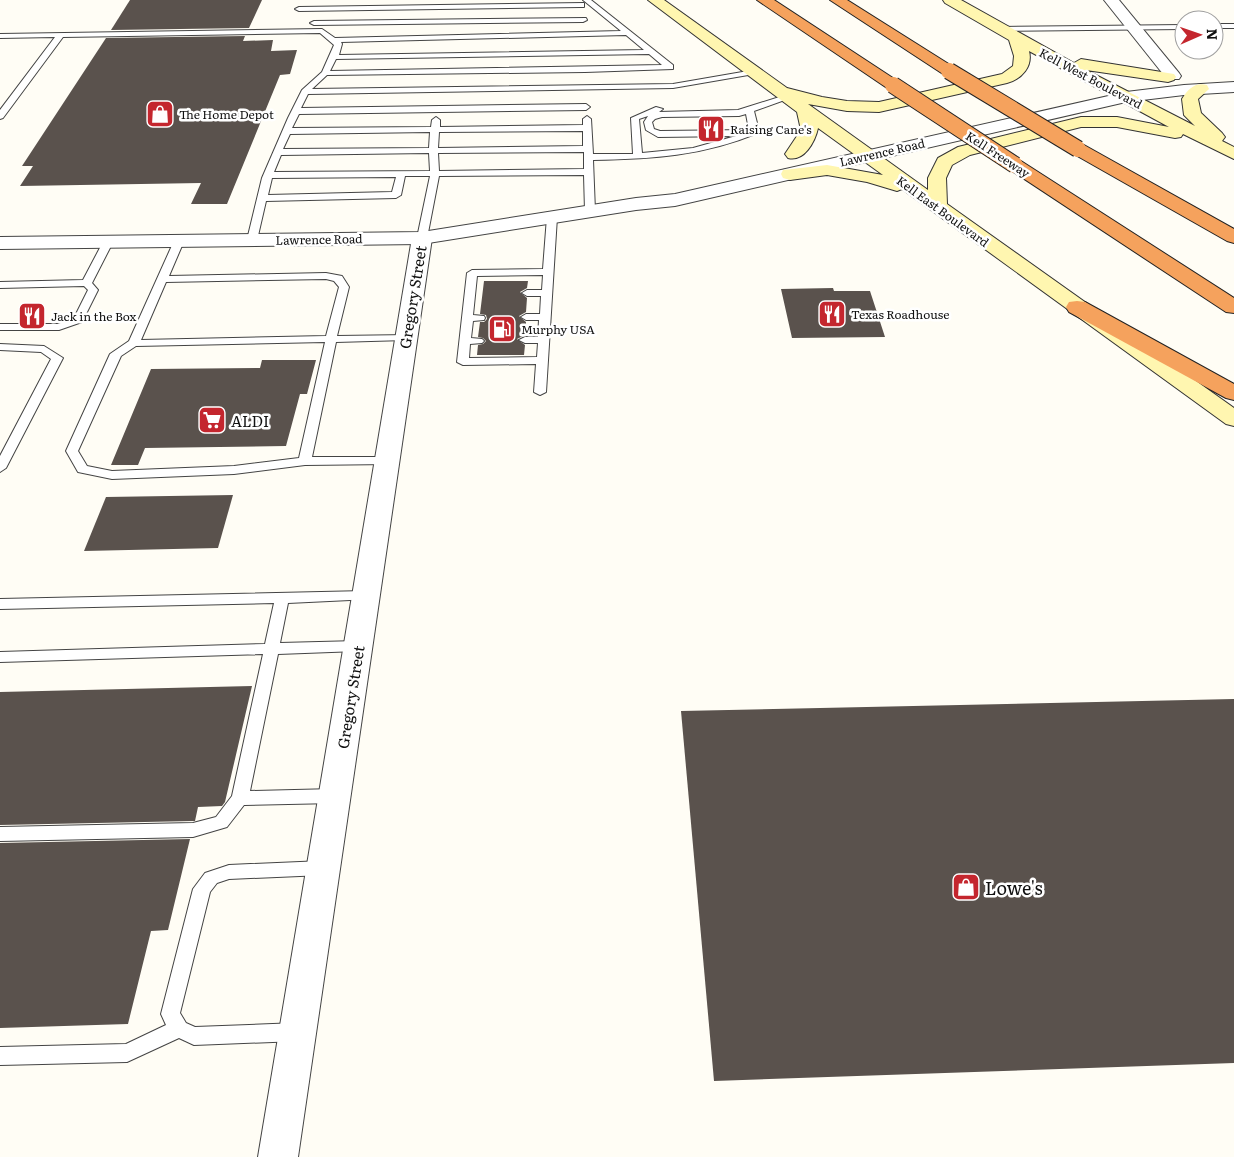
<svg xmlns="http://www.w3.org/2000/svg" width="1234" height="1157" font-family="Literata,serif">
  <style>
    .building { fill: #5a524d }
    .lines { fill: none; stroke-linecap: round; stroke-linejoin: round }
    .service-casing { stroke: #444; stroke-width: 2 }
    .minor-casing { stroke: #444; stroke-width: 2 }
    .tertiary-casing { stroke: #444; stroke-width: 2 }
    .secondary-casing { stroke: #333; stroke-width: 2 }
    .motorway-casing { stroke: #222; stroke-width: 2 }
    .service { fill: #fff; fill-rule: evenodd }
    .minor { fill: #fff; fill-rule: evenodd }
    .tertiary { fill: #fff; fill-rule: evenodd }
    .secondary { fill: #fff6b0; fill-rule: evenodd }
    .motorway { fill: #f5a25d; fill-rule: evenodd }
    .motorway-bridge-casing { stroke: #222; stroke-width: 18; stroke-linecap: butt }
    .motorway-bridge { stroke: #f5a25d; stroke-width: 16 }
    .labels { text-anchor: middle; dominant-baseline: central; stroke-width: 5; stroke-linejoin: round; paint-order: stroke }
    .far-street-label { font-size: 12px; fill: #111; stroke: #fff }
    .far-poi-label { font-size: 12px; fill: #111; stroke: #fff; text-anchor: start }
    .street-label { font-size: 15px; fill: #111; stroke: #fff }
    .poi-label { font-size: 15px; fill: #111; stroke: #fff; text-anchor: start }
    .near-poi-label { font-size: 18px; fill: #111; stroke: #fff; text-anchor: start }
  </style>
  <rect width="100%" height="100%" fill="#fffdf5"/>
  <!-- building -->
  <g class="building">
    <polygon points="130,0 262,0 249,28 111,30"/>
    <polygon points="245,36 243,41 273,40 271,51 297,50 290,74 280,75 227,204 191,204 201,183 20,186 33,166 22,166 106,38"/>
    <polygon points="484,281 528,281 527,288 520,292 527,298 526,312 519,316 526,322 525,335 517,339 525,345 524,355 477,355 478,345 483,344 486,341 483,338 478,337 480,322 484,322 487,319 486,315 480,314"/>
    <polygon points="833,288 834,291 870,291 885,337 792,338 781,289"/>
    <polygon points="262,360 316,360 307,394 300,394 286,446 145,448 138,465 111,465 151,369 260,368"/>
    <polygon points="233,495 218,548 84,551 106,497"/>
    <polygon points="252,686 225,802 222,806 198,807 195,821 193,821 0,825 0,692"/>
    <polygon points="1234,699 1234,1063 714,1081 681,711"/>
    <polygon points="190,839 168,930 151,931 128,1024 0,1028 0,843"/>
  </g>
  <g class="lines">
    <!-- service casing -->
    <g class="service-casing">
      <g id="service">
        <path d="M583 0H591L673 65V69L585 72 327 75 312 89 673 84 754 70 758 72 754 74 673 88 308 94 301 108 586 104 590 107 586 110 299 114 292 128 431 127 432 120 436 117 440 120V127L583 125V119L587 116 591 119 593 154H633L631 118 656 107 663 109 659 112 738 110 789 94 793 97 754 111 759 131 758 133C702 156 652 159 593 160L595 211 590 214 585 211 584 175 439 176 427 238 422 241 417 238 430 176H405L401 195 396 198 266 201 257 240 252 243 247 240 262 178 288 118 302 90 322 72 334 45 320 33 63 37 3 118 0 119V110L55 37 0 38V34L322 29 335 38 621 31ZM626 35 644 50 339 55 342 44 341 42ZM649 54 662 65 330 71 336 59ZM746 114 749 130 660 131 654 129 652 122 655 119 662 117 739 116ZM648 116 644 122 646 130 658 137 736 136 693 148 642 153 639 119ZM583 131V146L438 148 439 132ZM430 132 429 148 283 149 290 134ZM584 152V169L439 171 438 153ZM429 153 430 171 274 172 281 155ZM396 177 392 192 268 195 272 178Z"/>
        <polygon points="584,3 584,7 581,7 299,11 295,9 299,7"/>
        <polygon points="586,18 587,20 583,22 314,25 310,23 314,21"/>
        <rect x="1214" y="24" width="20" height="4"/>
        <polygon points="1184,25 1184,29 1001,31 997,29 1001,27"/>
        <path d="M552 214 557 217 546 392 540 395 534 392 536 364 463 365 457 362 467 273 472 270 543 269 547 217ZM543 275 542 290H527L522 293 527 296H541L540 314H526L521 317 526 320H539L538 337H525L519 340 525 343H538L537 357 469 358 470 344 482 343 484 341 482 339 471 338 473 321 484 320 485 318 484 316 473 315 477 276Z"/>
        <path d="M179 238 184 241 169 276 326 273 342 276 349 287 337 336 410 335 412 337 410 339 406 340 336 342 312 457H387L393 461 391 464 305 465 234 474 112 479 78 472 66 451 110 354 129 341 174 241ZM326 279 334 281 339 287 326 336 141 340 166 282ZM325 342 299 458 234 466 112 471 87 466 78 451 121 356 136 346Z"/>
        <polygon points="108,239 113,242 92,283 98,290 82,322 59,330 0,330 0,324 58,324 74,318 88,290 84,286 0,288 0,282 83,280 103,242"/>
        <polygon points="0,344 44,346 63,358 6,468 0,472 0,456 51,359 41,352 0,350"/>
        <polygon points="366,591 371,593 373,596 371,599 288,603 280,643 358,641 363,642 365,646 363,650 358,651 278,654 250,791 335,789 341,791 343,796 341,801 335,803 244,805 227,827 193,837 0,841 0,827 193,823 216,817 232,796 263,654 0,662 0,652 265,644 274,603 0,609 0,599"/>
        <polygon points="323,861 329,863 332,868 329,873 323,875 229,879 217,883 210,892 180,1013 186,1023 195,1027 298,1023 305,1026 307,1032 305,1038 298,1041 194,1045 179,1038 127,1062 0,1065 0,1047 126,1044 166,1025 161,1014 193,889 205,873 229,865"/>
      </g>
    </g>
    <!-- minor casing -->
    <g class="minor-casing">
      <g id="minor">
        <polygon points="1104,0 1119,0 1179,73 1181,76 1179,79 1167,79"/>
        <polygon points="422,232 429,234 432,238 298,1157 258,1157 412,238 415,234"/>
      </g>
    </g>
    <!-- tertiary casing -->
    <g class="tertiary-casing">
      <polygon id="tertiary" points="1234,82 1234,92 1184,95 1126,102 675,206 636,210 422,244 0,249 0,237 422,232 636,198 675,194 1126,92 1184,85"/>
    </g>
    <!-- secondary casing -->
    <g class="secondary-casing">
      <path id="secondary" d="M648 0H664L787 88 822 97 847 101 879 102 1002 74 1013 66 1014 56 1009 40 945 3 943 0H961L1074 63 1081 59 1174 74 1176 77 1174 80 1168 82 1086 70 1195 126 1184 115 1182 99C1188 89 1195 82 1207 85L1209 89 1198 99 1201 113 1222 133 1225 137 1222 141 1234 147V159L1183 134 1181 137 1175 138 1117 127H1081L970 155 952 165 946 178 947 204 1234 408V426L1226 424 902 189 897 191 867 182 827 175 790 180 783 178 781 174 783 170 827 165 883 175 818 128C815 142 804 162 788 158L785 154 801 130 797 112ZM1029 51 1169 127 1117 117H1081L958 147 938 158 928 178V190L808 104 847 111 879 112 1007 83C1022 79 1033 66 1029 51Z"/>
    </g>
    <!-- motorway casing -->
    <g class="motorway-casing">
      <g id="motorway">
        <polygon points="757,0 774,0 899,82 901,85 899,88 887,88"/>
        <polygon points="830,0 847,0 955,68 957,71 955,74 943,74"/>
        <polygon points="1078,144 1084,145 1234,229 1234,243 1227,241 1072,153 1069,149 1072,145"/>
        <polygon points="1015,160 1021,161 1234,298 1234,313 1226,312 1009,169 1006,165 1009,161"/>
        <polygon points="1077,301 1085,302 1234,384 1234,400 1226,398 1069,312 1066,307 1069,302"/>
      </g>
    </g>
    <!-- service -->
    <use href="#service" class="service"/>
    <!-- minor -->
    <use href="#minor" class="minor"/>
    <!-- tertiary -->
    <use href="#tertiary" class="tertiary"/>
    <!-- secondary -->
    <use href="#secondary" class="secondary"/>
    <!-- motorway -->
    <use href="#motorway" class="motorway"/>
    <!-- motorway-bridge casing -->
    <g class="motorway-bridge-casing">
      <g id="motorway-bridge">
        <polyline points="949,71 1078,149"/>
        <polyline points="893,85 1015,165"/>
      </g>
    </g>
    <!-- motorway-bridge -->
    <use href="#motorway-bridge" class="motorway-bridge"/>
  </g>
  <!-- icons -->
  <defs>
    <g id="shop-square" transform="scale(1.4375)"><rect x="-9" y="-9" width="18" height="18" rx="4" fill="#c4262e" stroke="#fff"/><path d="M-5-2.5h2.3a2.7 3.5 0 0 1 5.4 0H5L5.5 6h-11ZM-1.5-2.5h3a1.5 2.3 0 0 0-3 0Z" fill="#fff"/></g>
    <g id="restaurant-square" transform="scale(1.4375)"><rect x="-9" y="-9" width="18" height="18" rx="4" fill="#c4262e" stroke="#fff"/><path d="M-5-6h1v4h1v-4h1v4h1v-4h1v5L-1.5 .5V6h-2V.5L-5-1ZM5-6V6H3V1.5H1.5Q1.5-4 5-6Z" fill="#fff"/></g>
    <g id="fuel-square" transform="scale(1.4375)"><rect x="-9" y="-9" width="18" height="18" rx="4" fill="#c4262e" stroke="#fff"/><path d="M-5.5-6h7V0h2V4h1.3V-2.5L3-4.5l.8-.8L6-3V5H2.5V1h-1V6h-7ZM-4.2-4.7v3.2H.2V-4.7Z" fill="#fff"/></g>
    <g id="supermarket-square" transform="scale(1.4375)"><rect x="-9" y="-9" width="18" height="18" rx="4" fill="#c4262e" stroke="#fff"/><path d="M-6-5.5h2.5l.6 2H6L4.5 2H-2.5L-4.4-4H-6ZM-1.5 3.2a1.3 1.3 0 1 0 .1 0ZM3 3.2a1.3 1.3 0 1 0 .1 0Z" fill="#fff"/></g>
  </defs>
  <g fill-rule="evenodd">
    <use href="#shop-square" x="160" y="114"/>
    <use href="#restaurant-square" x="711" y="129"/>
    <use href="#restaurant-square" x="832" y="314"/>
    <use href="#restaurant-square" x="32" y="316"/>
    <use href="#fuel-square" x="502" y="329"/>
    <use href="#supermarket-square" x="212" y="420"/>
    <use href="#shop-square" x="966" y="887"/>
  </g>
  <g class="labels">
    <!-- far-street labels -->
    <g class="far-street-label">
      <text transform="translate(1091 78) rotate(28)">Kell West Boulevard</text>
      <text transform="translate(882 152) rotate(-13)">Lawrence Road</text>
      <text transform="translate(998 154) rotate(33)">Kell Freeway</text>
      <text transform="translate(943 211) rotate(36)">Kell East Boulevard</text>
      <text transform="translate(319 239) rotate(-1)">Lawrence Road</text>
    </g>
    <!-- far-poi labels -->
    <g class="far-poi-label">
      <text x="179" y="114">The Home Depot</text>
      <text x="730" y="129">Raising Cane's</text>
      <text x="851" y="314">Texas Roadhouse</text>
      <text x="51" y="316">Jack in the Box</text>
      <text x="521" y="329">Murphy USA</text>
    </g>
    <!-- street labels -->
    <g class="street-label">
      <text transform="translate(412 297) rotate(-81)">Gregory Street</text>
      <text transform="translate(350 697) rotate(-81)">Gregory Street</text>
    </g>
    <!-- poi labels -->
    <g class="poi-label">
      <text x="231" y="420">ALDI</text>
    </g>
    <!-- near-poi labels -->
    <g class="near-poi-label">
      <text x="985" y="887">Lowe's</text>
    </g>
  </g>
  <!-- north arrow -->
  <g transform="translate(1199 35) rotate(88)"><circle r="24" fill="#ffffff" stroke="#a0a0a0"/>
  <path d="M0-4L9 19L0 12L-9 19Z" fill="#c4262e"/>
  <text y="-8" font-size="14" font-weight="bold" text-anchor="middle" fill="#111111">N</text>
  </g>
</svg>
